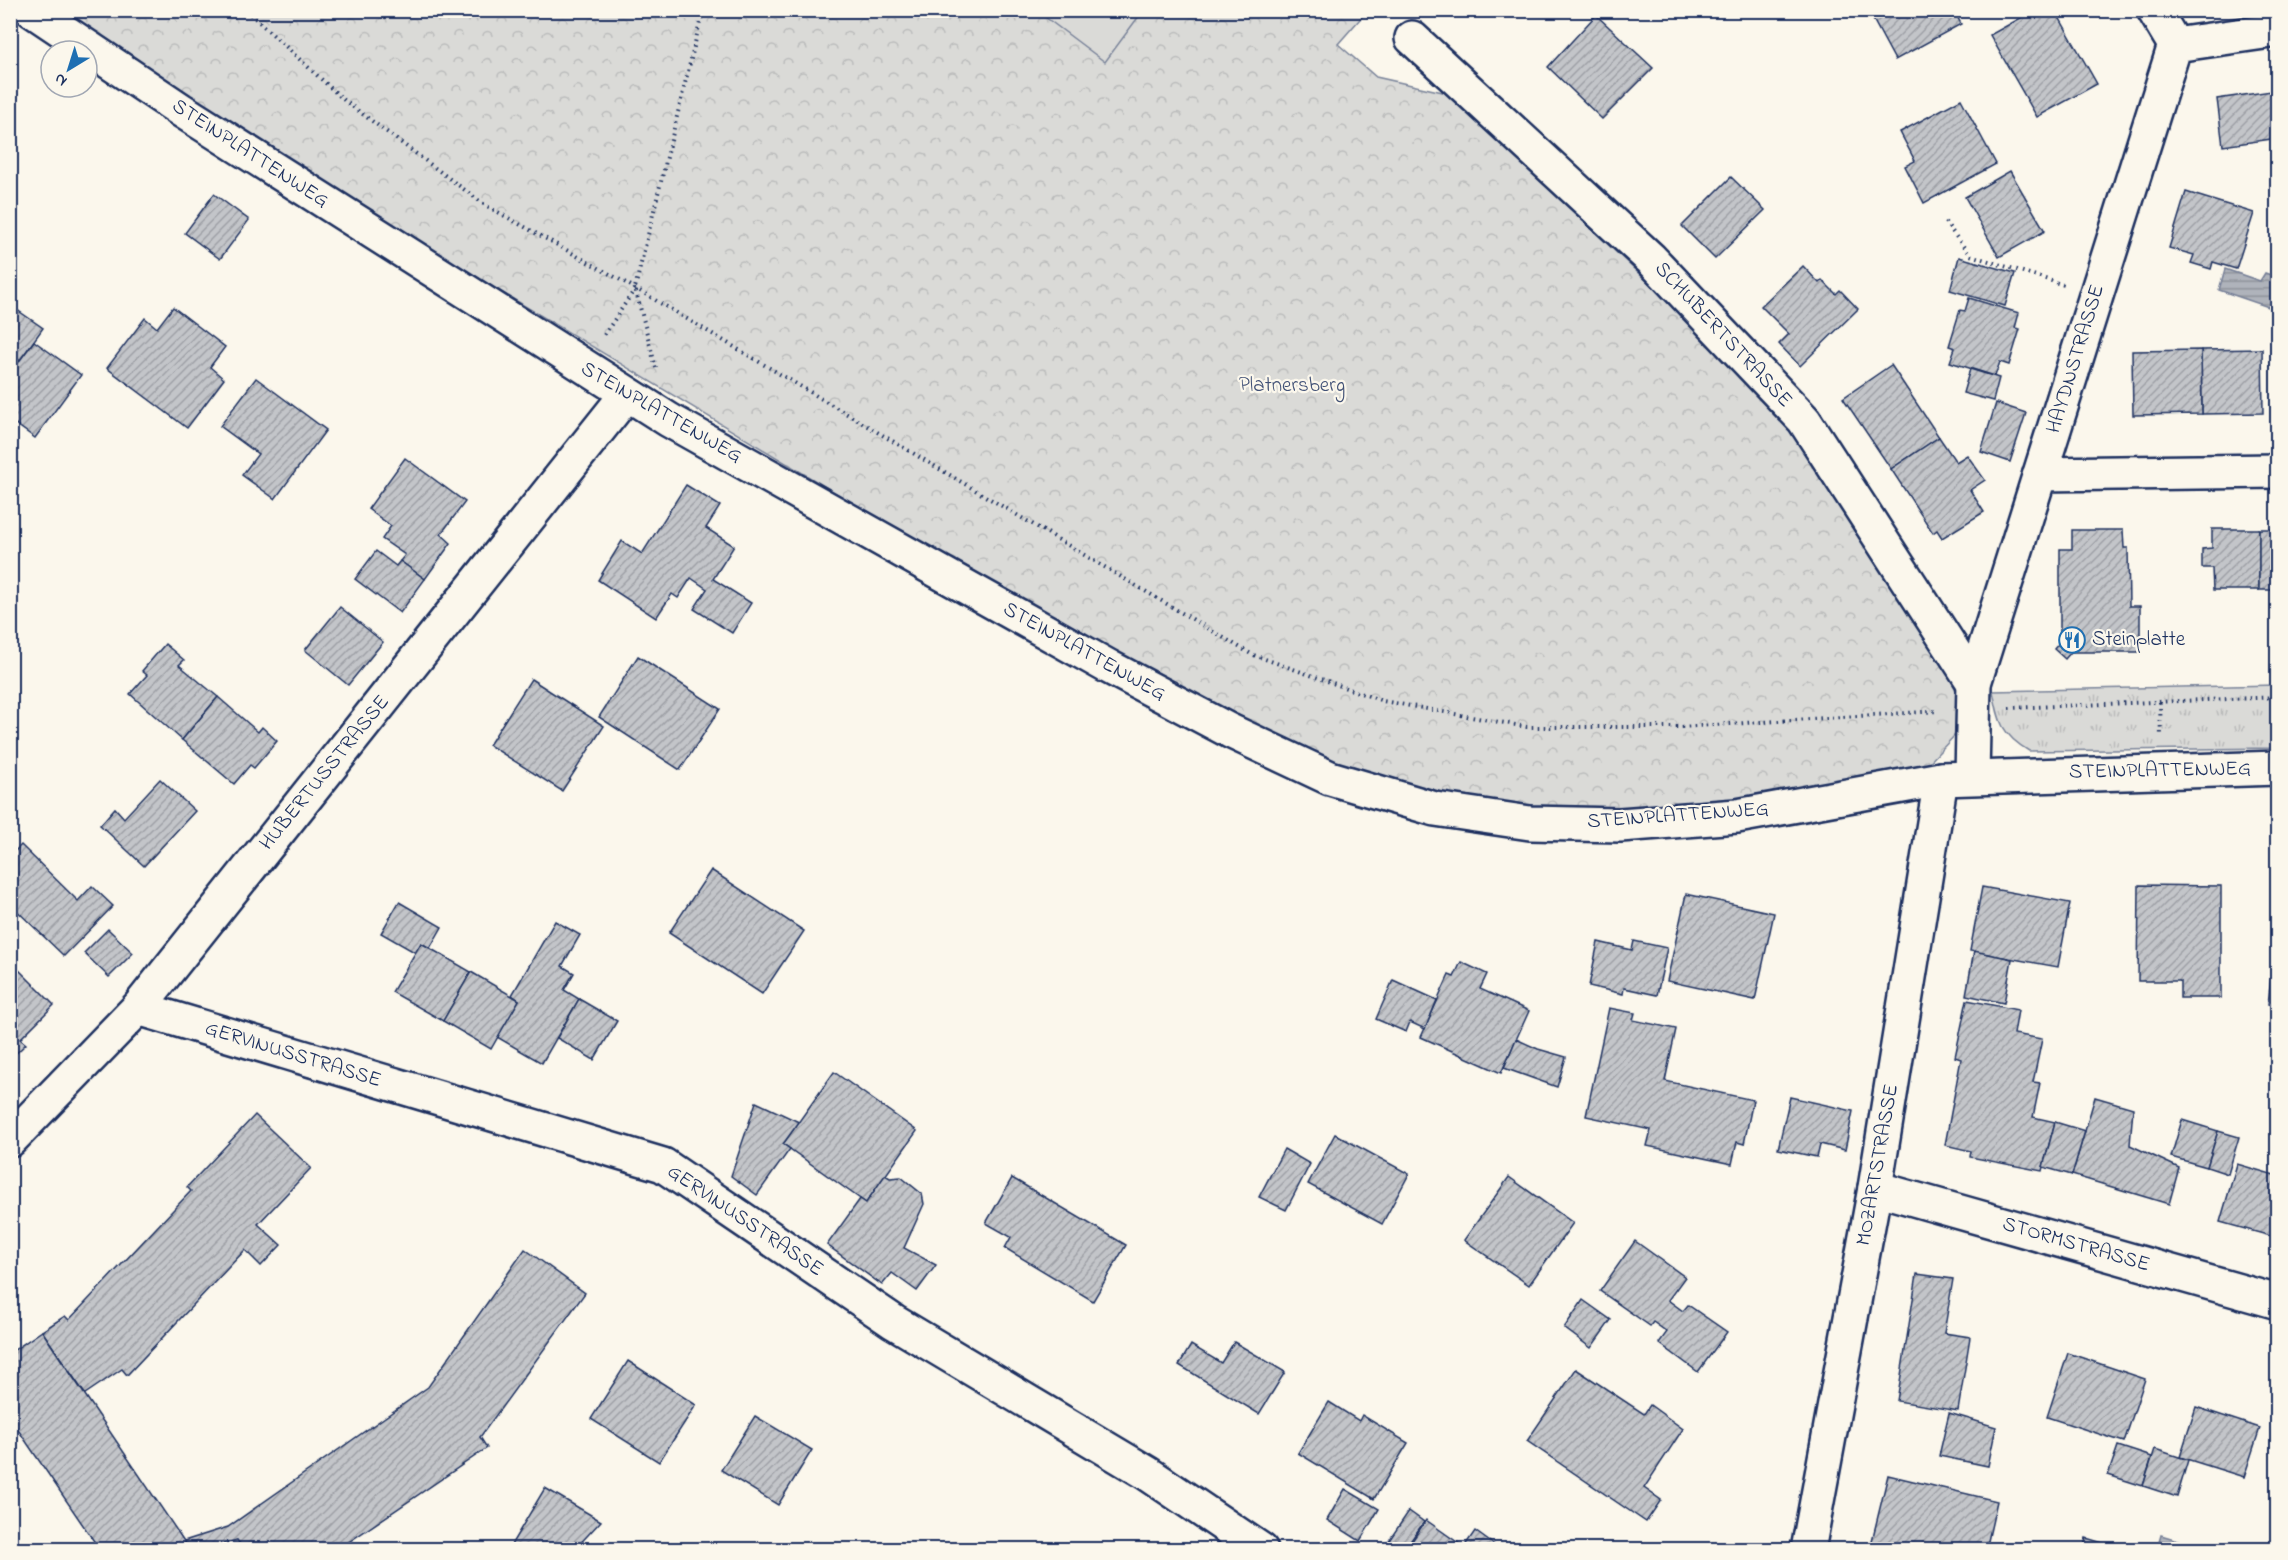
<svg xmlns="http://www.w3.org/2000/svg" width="2288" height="1560" font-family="'Indie Flower',sans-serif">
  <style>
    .grass { fill: url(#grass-tufts); stroke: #7a849a; stroke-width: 1.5 }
    .park { fill: url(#park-crowns); stroke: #7a849a; stroke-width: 1.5 }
    .pitch { fill: #dadad7; stroke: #7a849a; stroke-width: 1.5 }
    .water { fill: url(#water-rules); stroke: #747e96; stroke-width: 1.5 }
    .building { fill: url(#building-hatch); stroke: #1b2f5e; stroke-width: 1.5 }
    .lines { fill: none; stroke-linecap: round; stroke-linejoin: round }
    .street-casing { stroke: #1b2f5e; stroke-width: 38 }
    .path { stroke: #1b2f5e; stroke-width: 4; stroke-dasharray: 1.5 4.5; stroke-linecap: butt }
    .street { stroke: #fbf7ec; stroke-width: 33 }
    .labels { text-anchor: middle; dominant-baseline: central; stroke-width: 4.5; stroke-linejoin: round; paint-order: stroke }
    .street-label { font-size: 21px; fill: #1b2f5e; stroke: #fbf7ec }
    .park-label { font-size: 21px; fill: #415176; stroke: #fbf7ec }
    .poi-label { font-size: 21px; fill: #1b2f5e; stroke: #fbf7ec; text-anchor: start }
  </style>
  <defs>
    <pattern id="grass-tufts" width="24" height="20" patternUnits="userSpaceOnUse" patternTransform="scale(1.5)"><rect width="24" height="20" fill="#dadad7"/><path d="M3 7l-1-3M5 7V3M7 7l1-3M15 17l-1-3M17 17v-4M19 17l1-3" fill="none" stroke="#babbbb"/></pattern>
    <pattern id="park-crowns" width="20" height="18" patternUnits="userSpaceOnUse" patternTransform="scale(1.5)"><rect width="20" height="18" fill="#dadad7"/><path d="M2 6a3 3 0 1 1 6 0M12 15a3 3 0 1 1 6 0" fill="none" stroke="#babbbb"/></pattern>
    <pattern id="water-rules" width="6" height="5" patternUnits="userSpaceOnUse" patternTransform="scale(1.5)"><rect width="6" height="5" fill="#afb3bb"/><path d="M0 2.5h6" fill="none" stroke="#8e929b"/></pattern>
    <pattern id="building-hatch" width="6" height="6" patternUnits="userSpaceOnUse" patternTransform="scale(1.5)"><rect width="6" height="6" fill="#c3c5c9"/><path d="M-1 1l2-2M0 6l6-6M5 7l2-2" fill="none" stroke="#9ea0a6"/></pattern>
  </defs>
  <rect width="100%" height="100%" fill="#fbf7ec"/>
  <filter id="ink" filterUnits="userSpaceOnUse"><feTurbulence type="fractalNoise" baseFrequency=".0167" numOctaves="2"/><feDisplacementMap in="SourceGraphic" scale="12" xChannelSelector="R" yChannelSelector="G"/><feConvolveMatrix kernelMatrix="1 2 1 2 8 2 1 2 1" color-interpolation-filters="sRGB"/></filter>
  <g filter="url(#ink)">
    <!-- grass -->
    <path class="grass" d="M2277 685V748L2029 751C2001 734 1999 722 1993 691Z"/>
    <!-- park -->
    <polygon class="park" points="59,11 1367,11 1338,44 1376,77 1447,93 1701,332 1790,428 1935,652 1956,690 1956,734 1925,767 1710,810 1493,806 1400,786 1311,756 1088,639 859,507 415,240"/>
    <!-- pitch -->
    <polygon class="pitch" points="1140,10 1142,12 1105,62 1037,11"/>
    <!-- water -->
    <g class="water">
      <polygon points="2225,269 2260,281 2265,273 2277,277 2277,310 2219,290"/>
      <polygon points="2161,1535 2201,1547 2200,1549 2157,1549"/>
    </g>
    <!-- building -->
    <g class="building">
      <polygon points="1868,10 1954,10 1961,24 1895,60"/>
      <polygon points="2035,10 2055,10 2097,84 2037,117 1990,35"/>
      <polygon points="1596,15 1653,68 1602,119 1548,67"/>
      <polygon points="2278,90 2278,138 2223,146 2217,99"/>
      <polygon points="1961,99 1996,164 1924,203 1905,166 1915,161 1900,132"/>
      <polygon points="2010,171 2045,231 1999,257 1965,197"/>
      <polygon points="1731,177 1765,210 1715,259 1682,226"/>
      <polygon points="2186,192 2254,213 2236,269 2213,262 2211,269 2191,263 2194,255 2169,248"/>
      <polygon points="214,194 249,220 220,259 185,233"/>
      <polygon points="1959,257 2015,273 2005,306 1950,290"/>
      <polygon points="1803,266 1819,283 1822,280 1836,294 1840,290 1858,309 1800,366 1779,344 1789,334 1761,306"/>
      <polygon points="1969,298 2019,313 2015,328 2020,329 2009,365 2000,362 1995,376 1950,362 1955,348 1949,346 1960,310 1965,311"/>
      <polygon points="10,305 43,328 10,374"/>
      <polygon points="173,307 225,347 210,367 224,379 187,428 107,368 145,318 157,328"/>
      <polygon points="34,341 81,375 35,438 10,420 10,374"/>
      <polygon points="2262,349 2263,413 2202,414 2201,350"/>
      <polygon points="2201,350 2202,414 2133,415 2132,351"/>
      <polygon points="1891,365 1939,437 1891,469 1843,398"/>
      <polygon points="1970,369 1999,378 1993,401 1963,393"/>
      <polygon points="256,378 326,430 275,499 242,475 258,454 220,426"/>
      <polygon points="1996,403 2026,413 2010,462 1981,452"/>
      <polygon points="1939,437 1956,462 1967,455 1985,480 1970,490 1984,512 1942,538 1937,530 1933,533 1891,469"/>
      <polygon points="405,458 465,502 441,534 451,543 425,579 400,561 405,555 382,539 391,526 368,509"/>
      <polygon points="686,485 720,506 706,528 734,546 713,579 751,603 732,633 694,609 707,589 691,578 678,598 672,594 656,618 598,580 622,541 642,554"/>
      <polygon points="2212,529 2259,529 2259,590 2213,590 2212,568 2202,568 2202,549 2212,548"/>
      <rect x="2259" y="529" width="19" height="61"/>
      <polygon points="2072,530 2123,530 2124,548 2128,548 2129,606 2140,606 2140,652 2071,652 2065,659 2054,649 2060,642 2060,549 2072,549"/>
      <polygon points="376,551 396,566 400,561 425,579 400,613 355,579"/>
      <polygon points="340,607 383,642 348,685 305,650"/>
      <polygon points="165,644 184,660 179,665 218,697 182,740 130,694 147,675 142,671"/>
      <polygon points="638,656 720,709 680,770 599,717"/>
      <polygon points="531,679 604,726 562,791 489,745"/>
      <polygon points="218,697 258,732 262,727 277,741 254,768 250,765 234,784 182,740"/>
      <polygon points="160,779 195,811 144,866 100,825 115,808 124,818"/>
      <polygon points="21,845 78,901 92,886 113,906 64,956 10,904 10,856"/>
      <polygon points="711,870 804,931 762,994 669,933"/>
      <polygon points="2139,885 2221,886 2221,998 2180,998 2180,981 2138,981"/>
      <polygon points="1982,887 2070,903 2058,967 1970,951"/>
      <polygon points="1686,894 1774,913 1755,1000 1667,981"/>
      <polygon points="399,902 442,927 430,948 421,943 416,953 381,933"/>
      <polygon points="555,921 580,935 562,966 574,973 564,990 579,999 542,1063 497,1037 519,1000 512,995"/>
      <polygon points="108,929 133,953 109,977 84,953"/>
      <polygon points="1634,941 1667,948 1657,995 1624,988 1623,994 1589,986 1598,942 1632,950"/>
      <polygon points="2275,941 2278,941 2278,1005 2268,1004"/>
      <polygon points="421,943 471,972 443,1021 392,992"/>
      <polygon points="1974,951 2012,959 2004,1003 1966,995"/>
      <polygon points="10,961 54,1005 20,1039 26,1044 10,1059"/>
      <polygon points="1461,962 1487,974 1480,989 1529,1011 1501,1073 1421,1037 1449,975 1454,977"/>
      <polygon points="471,972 519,1000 491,1049 443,1021"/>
      <polygon points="1393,980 1437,1000 1425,1029 1410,1022 1406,1032 1376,1019"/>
      <polygon points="579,999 617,1021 594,1060 557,1038"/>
      <polygon points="1967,1000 2018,1010 2014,1034 2042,1039 2033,1082 2040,1083 2033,1117 2055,1122 2042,1171 1970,1157 1971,1151 1945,1145 1961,1059 1955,1057"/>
      <polygon points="1609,1008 1635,1013 1633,1020 1676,1029 1665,1081 1753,1100 1744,1144 1737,1142 1732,1164 1647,1146 1651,1130 1586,1116"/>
      <polygon points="1516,1039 1538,1049 1566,1057 1557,1087 1504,1068"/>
      <polygon points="834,1072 917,1131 866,1203 783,1144"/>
      <polygon points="1790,1097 1853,1111 1845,1150 1820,1144 1817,1157 1778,1149"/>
      <polygon points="2095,1097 2133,1108 2130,1145 2179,1168 2169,1204 2072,1175"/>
      <polygon points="756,1102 799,1122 783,1144 790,1149 757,1195 731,1176"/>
      <polygon points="255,1115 311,1168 258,1224 281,1245 261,1266 245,1250 127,1375 122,1369 85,1394 42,1331 65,1316 69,1320 191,1191 187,1187"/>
      <polygon points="2182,1120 2218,1131 2207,1167 2171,1157"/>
      <polygon points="2055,1122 2085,1131 2072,1175 2043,1167"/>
      <polygon points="2218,1131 2239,1137 2228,1174 2207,1167"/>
      <polygon points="1335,1134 1409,1174 1382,1224 1308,1184"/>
      <polygon points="1284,1149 1310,1164 1286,1210 1259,1197"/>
      <polygon points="2237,1164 2278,1176 2278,1238 2220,1222"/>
      <polygon points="885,1175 890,1178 901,1177 922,1194 924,1204 904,1248 936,1265 917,1291 892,1273 882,1285 827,1245 860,1199 866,1203"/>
      <polygon points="1509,1177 1573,1223 1529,1285 1464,1240"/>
      <polygon points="1012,1178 1126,1245 1093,1301 1005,1248 1011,1237 986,1223"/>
      <polygon points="1635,1241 1685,1277 1668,1300 1683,1311 1688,1305 1727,1332 1698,1372 1659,1343 1667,1332 1653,1322 1650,1326 1600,1291"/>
      <polygon points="525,1249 585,1293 480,1437 487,1448 337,1550 244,1550 237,1540 205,1550 190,1550 184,1541 228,1527 428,1387"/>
      <polygon points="1917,1274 1953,1279 1944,1333 1970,1337 1958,1411 1897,1401"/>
      <polygon points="1583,1300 1611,1320 1591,1348 1564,1328"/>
      <polygon points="42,1331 62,1361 190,1550 100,1550 10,1418 10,1353"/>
      <polygon points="1234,1342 1285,1372 1259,1414 1179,1365 1191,1345 1221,1363"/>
      <polygon points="2068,1353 2145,1379 2124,1442 2047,1417"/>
      <polygon points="628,1361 696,1405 659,1462 591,1419"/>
      <polygon points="1576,1369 1644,1414 1650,1405 1683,1429 1644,1488 1661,1500 1646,1522 1527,1441"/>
      <polygon points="1329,1402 1359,1421 1362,1415 1408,1443 1374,1499 1298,1453"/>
      <polygon points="2196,1407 2260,1428 2244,1477 2180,1457"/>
      <polygon points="1949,1413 1996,1427 1988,1466 1939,1456"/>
      <polygon points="755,1416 812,1450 778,1505 721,1470"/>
      <polygon points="2118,1446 2152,1457 2143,1486 2108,1475"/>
      <polygon points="2155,1449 2188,1460 2177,1497 2143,1486"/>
      <polygon points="1888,1475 1997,1501 1986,1550 1890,1550 1871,1545"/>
      <polygon points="545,1488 601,1521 574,1550 508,1550"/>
      <polygon points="1345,1489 1379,1509 1360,1541 1327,1520"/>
      <polygon points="1409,1511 1424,1522 1404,1550 1399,1550 1388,1542"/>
      <polygon points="1426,1520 1464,1547 1462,1550 1406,1550"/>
      <polygon points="1475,1531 1501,1550 1462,1550"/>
      <polygon points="2086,1538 2113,1546 2112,1550 2083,1550"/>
    </g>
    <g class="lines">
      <!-- street casing -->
      <g class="street-casing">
        <g id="street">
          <polyline points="32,10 181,110 669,420 1109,667 1230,731 1330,778 1435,809 1530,823 1620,825 1737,816 1941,779 2278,768"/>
          <polyline points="2154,10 2175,45"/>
          <polyline points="1412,38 1651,259 1804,420 1974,683"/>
          <polyline points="2040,474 2278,471"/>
          <polyline points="1972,777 1974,683 2175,45 2278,30"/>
          <polyline points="138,1008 663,1165 894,1322 1147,1473 1261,1550"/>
          <polyline points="10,1140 138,1008 627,394"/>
          <polyline points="1875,1188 2278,1302"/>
          <polyline points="1808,1550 1875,1188 1941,779"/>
        </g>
      </g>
      <!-- path -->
      <g class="path">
        <polyline points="246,10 345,101 485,205 635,288 1251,654 1383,701 1527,727 1681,727 1939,711"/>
        <polyline points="1945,222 1970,255 2064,285"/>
        <polyline points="604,335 635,289"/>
        <polyline points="656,368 635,288 703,10"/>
        <polyline points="2160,702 2161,737"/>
        <polyline points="2009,708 2278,697"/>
      </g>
      <!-- street -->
      <use href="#street" class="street"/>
    </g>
  </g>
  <!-- icons -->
  <defs>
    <g id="restaurant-ring" transform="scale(1.35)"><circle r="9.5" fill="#fbf7ec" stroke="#1f6fb2" stroke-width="1.5"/><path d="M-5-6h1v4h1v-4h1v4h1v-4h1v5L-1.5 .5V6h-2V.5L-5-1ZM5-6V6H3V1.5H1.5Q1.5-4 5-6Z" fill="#1f6fb2"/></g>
  </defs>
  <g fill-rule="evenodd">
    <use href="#restaurant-ring" x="2072" y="640"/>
  </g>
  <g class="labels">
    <!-- street labels -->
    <g class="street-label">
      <text transform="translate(250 154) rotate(33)">STEINPLATTENWEG</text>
      <text transform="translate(1723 335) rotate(47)">SCHUBERTSTRASSE</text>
      <text transform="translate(2076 359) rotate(-73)">HAYDNSTRASSE</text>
      <text transform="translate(661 413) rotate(30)">STEINPLATTENWEG</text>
      <text transform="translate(1084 652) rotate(29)">STEINPLATTENWEG</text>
      <text transform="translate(2160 771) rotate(-1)">STEINPLATTENWEG</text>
      <text transform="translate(325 773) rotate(-51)">HUBERTUSSTRASSE</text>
      <text transform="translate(1678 816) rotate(-4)">STEINPLATTENWEG</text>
      <text transform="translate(293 1055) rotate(17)">GERVINUSSTRASSE</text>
      <text transform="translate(1878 1165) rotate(-80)">MOZARTSTRASSE</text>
      <text transform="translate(745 1221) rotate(34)">GERVINUSSTRASSE</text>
      <text transform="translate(2076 1245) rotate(16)">STORMSTRASSE</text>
    </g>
    <!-- park labels -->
    <g class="park-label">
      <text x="1292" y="386">Platnersberg</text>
    </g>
    <!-- poi labels -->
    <g class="poi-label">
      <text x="2092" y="640">Steinplatte</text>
    </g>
  </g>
  <!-- margin -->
  <rect width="2288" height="1560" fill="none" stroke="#fbf7ec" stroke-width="36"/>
  <rect x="18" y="18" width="2252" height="1524" fill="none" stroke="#1b2f5e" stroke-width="2" filter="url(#ink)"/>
  <!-- north arrow -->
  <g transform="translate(69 69) rotate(218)"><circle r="28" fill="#fbf7ec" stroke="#a1a7b3" stroke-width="1.5"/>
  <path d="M0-4.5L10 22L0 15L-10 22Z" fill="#1f6fb2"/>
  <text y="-9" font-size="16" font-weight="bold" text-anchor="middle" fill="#1b2f5e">N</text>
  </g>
</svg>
